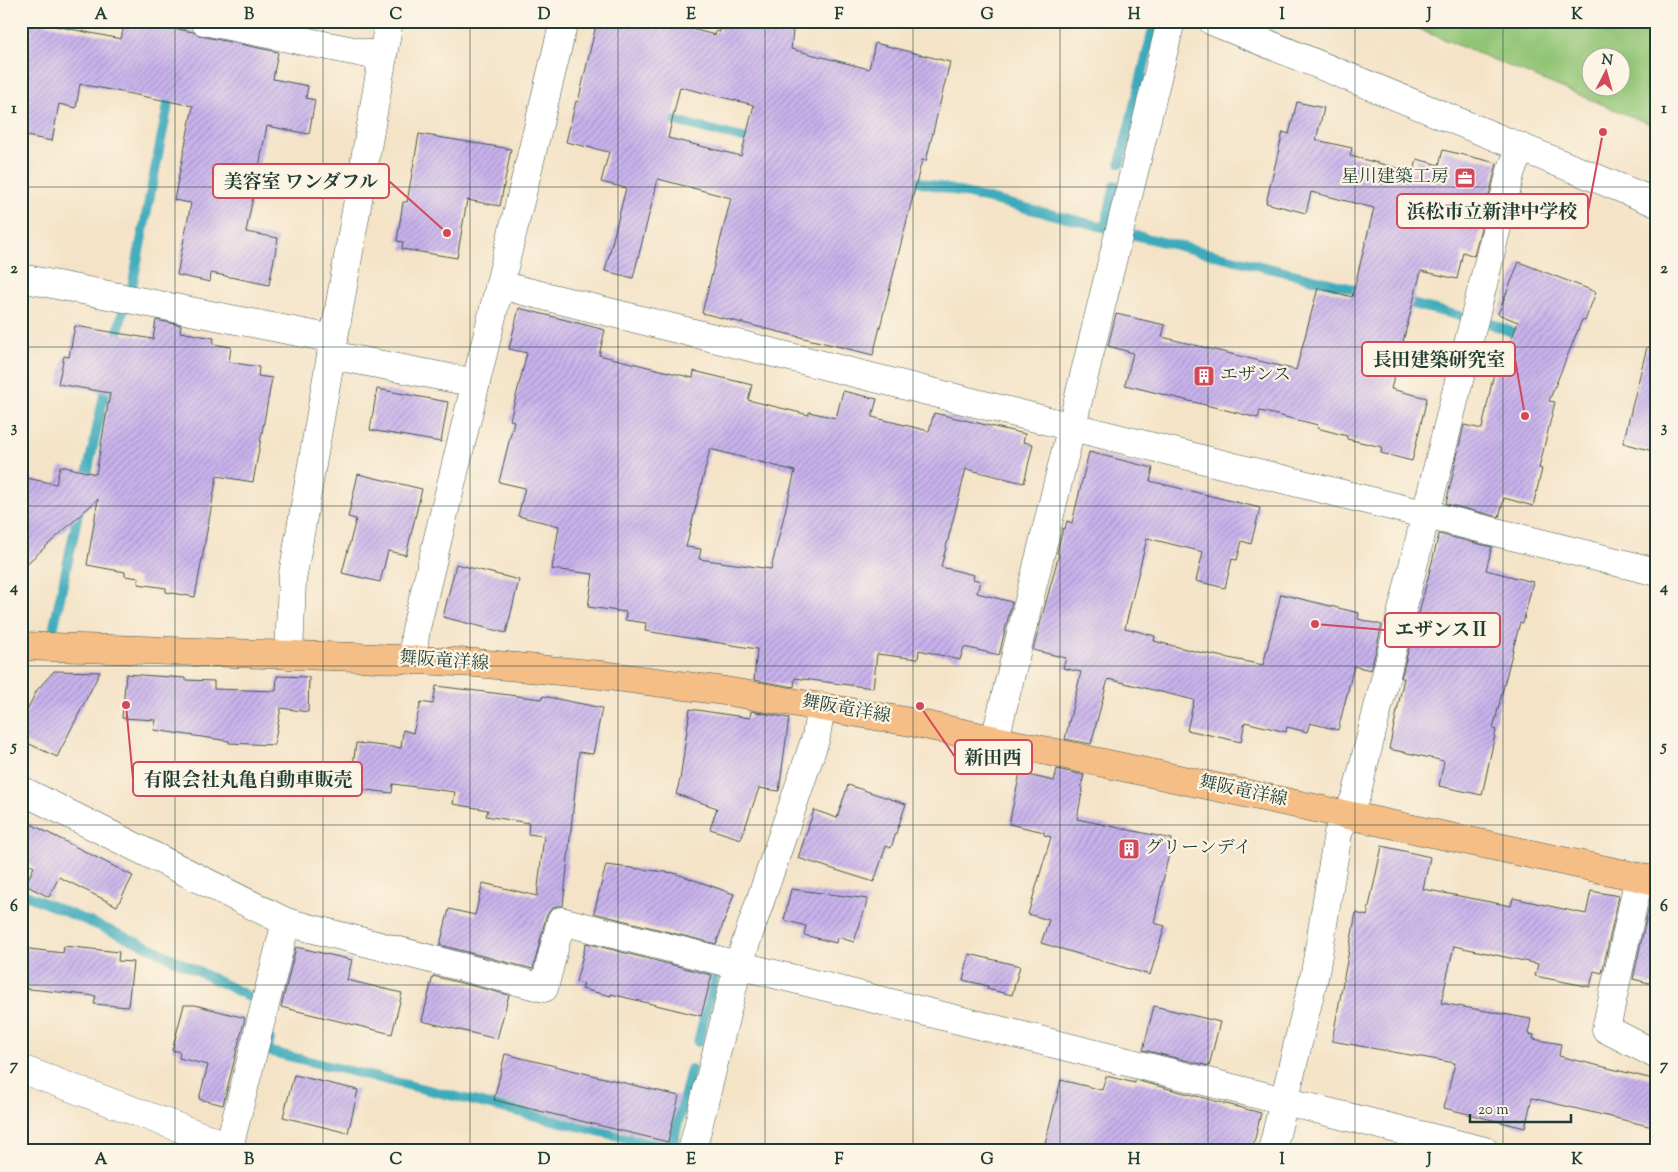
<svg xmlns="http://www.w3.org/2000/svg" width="1678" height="1172" font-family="'Sorts Mill Goudy','Noto Serif JP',serif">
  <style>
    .pitch { fill: #91c475; stroke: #588054; fill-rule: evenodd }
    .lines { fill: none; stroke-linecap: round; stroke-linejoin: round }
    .stream { stroke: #3dabbc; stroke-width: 10 }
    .building { fill: url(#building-hatch); fill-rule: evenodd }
    .minor-casing { stroke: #3f564a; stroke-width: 29 }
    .major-casing { stroke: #3f564a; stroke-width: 29 }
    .minor { stroke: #fff; stroke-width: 28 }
    .major { stroke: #f6be87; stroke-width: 28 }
    .grid { fill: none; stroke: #1f3d34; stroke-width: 1; stroke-opacity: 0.55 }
    .labels { text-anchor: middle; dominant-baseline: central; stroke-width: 4.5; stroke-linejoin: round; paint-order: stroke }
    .poi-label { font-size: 18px; fill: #1f3d34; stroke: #fcf5e5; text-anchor: start }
    .street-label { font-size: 18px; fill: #1f3d34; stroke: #fcf5e5 }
    .leader { fill: none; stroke: #d1495b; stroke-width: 2 }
    .callout-dot { fill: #d1495b; stroke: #fcf5e5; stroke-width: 2 }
    .callout { fill: #fcf5e5; stroke: #d1495b; stroke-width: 2 }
    .callout-label { font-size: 19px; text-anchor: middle; font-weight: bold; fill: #1f3d34 }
    .neatline { fill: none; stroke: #1f3d34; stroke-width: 2 }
    .grid-label { font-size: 16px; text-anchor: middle; font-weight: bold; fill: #1f3d34 }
  </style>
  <defs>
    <pattern id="building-hatch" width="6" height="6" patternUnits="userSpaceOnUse" patternTransform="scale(1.25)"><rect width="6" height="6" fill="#c9b3ed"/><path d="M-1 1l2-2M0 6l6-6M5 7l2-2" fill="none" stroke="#a393c1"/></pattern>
  </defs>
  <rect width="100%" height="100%" fill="#fcf5e5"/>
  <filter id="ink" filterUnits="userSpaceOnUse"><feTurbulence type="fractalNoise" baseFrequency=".02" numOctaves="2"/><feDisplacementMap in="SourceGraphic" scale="10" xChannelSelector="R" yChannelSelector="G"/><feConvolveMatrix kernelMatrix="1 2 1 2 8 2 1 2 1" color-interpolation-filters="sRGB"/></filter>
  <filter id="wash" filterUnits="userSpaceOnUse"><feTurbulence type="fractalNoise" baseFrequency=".0096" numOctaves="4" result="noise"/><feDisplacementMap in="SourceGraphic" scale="20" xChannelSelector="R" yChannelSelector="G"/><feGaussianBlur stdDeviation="1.12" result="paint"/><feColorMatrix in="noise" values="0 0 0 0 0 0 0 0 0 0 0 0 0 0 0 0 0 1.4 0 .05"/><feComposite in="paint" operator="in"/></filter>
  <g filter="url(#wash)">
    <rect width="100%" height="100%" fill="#f4e3c7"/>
    <!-- pitch -->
    <path class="pitch" d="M1399 21H1657V127ZM1590 58H1620V88H1590Z"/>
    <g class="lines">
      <!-- stream -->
      <g class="stream">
        <polyline points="180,43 185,21"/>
        <polyline points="659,117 759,142"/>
        <polyline points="1120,163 1154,25"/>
        <polyline points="904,178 1111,229"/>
        <polyline points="1105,227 1115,185"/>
        <polyline points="1130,234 1366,292"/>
        <polyline points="132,287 171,89"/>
        <polyline points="1400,301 1464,317"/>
        <polyline points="1484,321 1524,337"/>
        <polyline points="115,345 123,311"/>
        <polyline points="85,484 107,381"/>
        <polyline points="54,626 80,505"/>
        <polyline points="21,893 147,946 256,1000"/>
        <polyline points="270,1039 267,1051 672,1149"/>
        <polyline points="698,1042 715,973"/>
        <polyline points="671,1151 691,1069"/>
      </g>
    </g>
    <g id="blocks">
      <!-- building -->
      <g class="building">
        <polygon points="21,21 30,21 121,39 125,21 169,21 168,27 193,32 201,36 278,52 273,79 308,86 306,98 315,100 309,134 267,126 246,232 278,238 269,285 211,273 210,282 177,275 191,203 174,200 193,106 80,84 76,108 59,104 52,141 21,135"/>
        <path d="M597 21H661L715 35 716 31 720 32 722 21H794L791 49 869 69 875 43 950 62 926 161 922 160 873 355 702 313 731 198 658 179 633 278 605 271 626 188 601 182 609 152 566 142 576 101 578 102ZM680 87 754 105 741 156 668 138Z"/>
        <polygon points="1297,102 1324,108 1316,140 1352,148 1350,156 1414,172 1417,159 1439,165 1443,150 1497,163 1474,256 1463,252 1457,279 1421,271 1391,389 1427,398 1412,461 1381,453 1382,447 1347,439 1347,436 1317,428 1318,425 1260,411 1258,418 1125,385 1133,353 1108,346 1116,314 1165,325 1162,337 1296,370 1318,288 1352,297 1374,208 1311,192 1306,213 1266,203 1283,132 1289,134"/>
        <polygon points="419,134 511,149 500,206 467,200 457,258 402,249 403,242 397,241 403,202 407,202"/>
        <polygon points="1519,262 1596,292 1585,321 1582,320 1549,401 1555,402 1539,468 1542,469 1533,506 1504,498 1499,517 1446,504 1464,425 1482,429 1495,368 1499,369 1518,322 1498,314"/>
        <path d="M519 308 605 330 599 355 693 378 694 371 752 385 748 400 809 415V412L836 418 843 391 877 399 872 417 929 431 934 413 1025 434 1023 442 1033 444 1024 483 966 469 941 567 974 575 973 579 980 581 977 593 1012 602 999 655 964 647 960 660 919 650 918 659 877 654 873 688 795 678 794 687 754 680 757 649 645 631 646 623 625 620 626 612 588 607 593 574 552 569 559 526 518 516 525 488 499 482 514 421 510 420 527 353 509 349ZM710 449 795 471 771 569 699 559 701 549 686 547Z"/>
        <polygon points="156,320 181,325 180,332 214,338 213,344 231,347 229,362 259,367 258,376 272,378 253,482 217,476 195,597 166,592 166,588 138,584 139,578 125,576 125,572 87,565 98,499 21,569 21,477 56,484 60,466 96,474 110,393 58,384 64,356 69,357 75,326 153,339"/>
        <polygon points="1647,347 1657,348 1657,436 1653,451 1623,443"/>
        <polygon points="377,389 448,402 441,442 370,430"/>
        <polygon points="1089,452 1153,468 1150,481 1260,508 1251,544 1242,541 1237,560 1232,559 1225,588 1196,581 1203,552 1147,538 1125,628 1155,636 1154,641 1194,651 1263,665 1281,594 1359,613 1358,619 1382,625 1371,670 1354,666 1338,730 1310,723 1307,732 1287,727 1286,732 1245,722 1241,742 1187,730 1194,700 1108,679 1091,744 1065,739 1081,672 1063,668 1066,658 1033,650 1059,554 1057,553 1063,528 1065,529 1067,521 1072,523"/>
        <polygon points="358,474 422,489 406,555 388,551 380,582 342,573 356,519 348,517"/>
        <polygon points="1439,534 1492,547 1486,570 1533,582 1523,623 1520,622 1493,729 1496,730 1482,795 1439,786 1444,761 1389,749 1404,678 1401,678 1413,633 1414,633"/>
        <polygon points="456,564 519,580 506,633 443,617"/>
        <polygon points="54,671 100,672 57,757 21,740 21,722 37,690"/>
        <polygon points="126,674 185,678 185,680 214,681 214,689 276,691 277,676 309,677 308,712 281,708 274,745 229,743 229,741 154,730 156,720 122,718"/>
        <polygon points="436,686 542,699 543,696 602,708 593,754 579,752 563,906 556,906 550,910 546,917 533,969 440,945 449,909 475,915 483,883 537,896 544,836 528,834 529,823 486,816 488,810 453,804 455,792 393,784 392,793 350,788 356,743 401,748 403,730 413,733 421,702 433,704"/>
        <polygon points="690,709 750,718 751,711 789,718 779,791 759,788 741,839 710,829 717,808 676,794 680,780"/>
        <polygon points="1057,769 1084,775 1081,786 1083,787 1077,819 1172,839 1154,923 1165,926 1150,975 1041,943 1049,920 1028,914 1051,837 1044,835 1044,832 1009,824 1020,773 1054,781"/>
        <polygon points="848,785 906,804 891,848 886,846 874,882 798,858 814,810 837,818"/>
        <polygon points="21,819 133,876 117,906 59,877 49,897 25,885 34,867 21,860"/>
        <polygon points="1382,846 1430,857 1423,889 1511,906 1513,898 1586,914 1591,891 1619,896 1602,973 1594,971 1590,987 1535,976 1538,964 1454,946 1441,1003 1531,1019 1528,1034 1534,1035 1533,1039 1561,1044 1559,1056 1657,1080 1657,1128 1532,1098 1525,1128 1444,1108 1455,1063 1332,1041 1356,913 1367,916"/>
        <polygon points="606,865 674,873 734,894 716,944 594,913"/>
        <polygon points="791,889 868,899 854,942 837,937 836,943 804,935 806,926 784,920"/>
        <polygon points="1649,906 1657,908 1657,985 1633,979"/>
        <polygon points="586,943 712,975 701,1016 611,994 611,996 582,989 584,984 576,982"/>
        <polygon points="64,946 119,952 118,961 133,962 128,1007 94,1004 96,996 21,988 21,948 63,953"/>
        <polygon points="296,947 352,960 347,980 402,993 392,1034 281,1007"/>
        <polygon points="969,954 1020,966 1012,995 987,989 988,986 963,980"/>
        <polygon points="433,976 509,995 497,1039 422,1021"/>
        <polygon points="184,1005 195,1005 245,1018 223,1105 199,1099 208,1065 179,1058 180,1052 172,1050"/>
        <polygon points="1154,1006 1220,1022 1209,1066 1143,1050"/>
        <polygon points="505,1054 679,1096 668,1142 494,1100"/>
        <polygon points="294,1075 358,1090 348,1133 283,1117"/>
        <polygon points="1106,1076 1135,1083 1135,1080 1261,1113 1252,1151 1043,1151 1061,1080 1102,1090"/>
      </g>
    </g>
  </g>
  <g filter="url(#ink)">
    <use href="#blocks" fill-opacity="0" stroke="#3f564a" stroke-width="1"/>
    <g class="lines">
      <!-- minor casing -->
      <g class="minor-casing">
        <g id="minor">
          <polyline points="204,21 383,57"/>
          <polyline points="1212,21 1657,203"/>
          <polyline points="21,278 334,339"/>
          <polyline points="500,285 1657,572"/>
          <polyline points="331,355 476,383"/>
          <polyline points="289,655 292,580 389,21"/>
          <polyline points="413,660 415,635 417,624 564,21"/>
          <polyline points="995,739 1171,21"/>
          <polyline points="21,790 286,922 544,988 561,921 1485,1151"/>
          <polyline points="1639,877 1606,1029 1657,1055"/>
          <polyline points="21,1069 215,1141 230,1145"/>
          <polyline points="228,1151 286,922"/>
          <polyline points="692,1151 738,966 816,737 821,706"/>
          <polyline points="1272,1151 1315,973 1338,833 1356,796 1511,171 1521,148"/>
        </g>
      </g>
      <!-- major casing -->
      <g class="major-casing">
        <polyline id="major" points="21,646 357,657 476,663 601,675 725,691 911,722 1657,881"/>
      </g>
      <!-- minor -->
      <use href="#minor" class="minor"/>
      <!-- major -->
      <use href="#major" class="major"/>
    </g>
  </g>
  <!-- grid -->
  <path class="grid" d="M175 21V1151M323 21V1151M470 21V1151M618 21V1151M765 21V1151M913 21V1151M1060 21V1151M1208 21V1151M1355 21V1151M1503 21V1151M21 187H1657M21 347H1657M21 506H1657M21 666H1657M21 825H1657M21 985H1657"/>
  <!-- icons -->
  <defs>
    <g id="office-square" transform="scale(1.125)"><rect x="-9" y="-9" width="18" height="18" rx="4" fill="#d1495b" stroke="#fcf5e5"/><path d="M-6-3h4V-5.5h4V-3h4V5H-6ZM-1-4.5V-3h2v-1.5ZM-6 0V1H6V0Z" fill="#fff"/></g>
    <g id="building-square" transform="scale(1.125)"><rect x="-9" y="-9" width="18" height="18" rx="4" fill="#d1495b" stroke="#fcf5e5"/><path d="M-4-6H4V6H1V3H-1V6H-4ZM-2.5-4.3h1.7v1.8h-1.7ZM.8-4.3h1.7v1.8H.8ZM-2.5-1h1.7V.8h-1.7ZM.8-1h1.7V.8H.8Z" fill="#fff"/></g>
  </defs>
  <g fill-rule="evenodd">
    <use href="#office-square" x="1465" y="178"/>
    <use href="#building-square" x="1204" y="376"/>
    <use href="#building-square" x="1129" y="849"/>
  </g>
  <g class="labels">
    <!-- poi labels -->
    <g class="poi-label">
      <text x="1449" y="178" text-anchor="end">星川建築工房</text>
      <text x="1220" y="376">エザンス</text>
      <text x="1145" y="849">グリーンデイ</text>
    </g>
    <!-- street labels -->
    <g class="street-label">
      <text transform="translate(444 662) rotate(4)">舞阪竜洋線</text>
      <text transform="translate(846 710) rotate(10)">舞阪竜洋線</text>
      <text transform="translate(1243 792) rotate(12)">舞阪竜洋線</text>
    </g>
  </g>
  <!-- callouts -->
  <path class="leader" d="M447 233L389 181M1603 132L1588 211M1525 416L1515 359M1315 624L1385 630M920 706L955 757M126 705L133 779"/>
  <g class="callout-dot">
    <circle cx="447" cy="233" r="5"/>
    <circle cx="1603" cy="132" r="5"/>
    <circle cx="1525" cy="416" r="5"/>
    <circle cx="1315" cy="624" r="5"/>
    <circle cx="920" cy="706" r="5"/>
    <circle cx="126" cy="705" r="5"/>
  </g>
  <g class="callout">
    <rect x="213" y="164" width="176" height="34" rx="5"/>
    <rect x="1397" y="194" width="191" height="34" rx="5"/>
    <rect x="1362" y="342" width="153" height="34" rx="5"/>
    <rect x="1385" y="613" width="115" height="34" rx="5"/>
    <rect x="955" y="740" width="77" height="34" rx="5"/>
    <rect x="133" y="762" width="229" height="34" rx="5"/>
  </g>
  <g class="callout-label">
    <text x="301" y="188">美容室 ワンダフル</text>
    <text x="1492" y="218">浜松市立新津中学校</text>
    <text x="1439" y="366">長田建築研究室</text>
    <text x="1442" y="636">エザンスⅡ</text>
    <text x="993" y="764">新田西</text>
    <text x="248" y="786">有限会社丸亀自動車販売</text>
  </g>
  <!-- margin -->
  <rect width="1678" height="1172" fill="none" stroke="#fcf5e5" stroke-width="55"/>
  <!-- north arrow -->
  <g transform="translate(1606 72) rotate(6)"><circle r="24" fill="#fcf5e5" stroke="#a4ab9e"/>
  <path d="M0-4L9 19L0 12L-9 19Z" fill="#d1495b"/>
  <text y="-8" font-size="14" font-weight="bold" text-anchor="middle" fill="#1f3d34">N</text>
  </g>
  <!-- scale -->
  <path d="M1470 1114v8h101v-8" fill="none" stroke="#1f3d34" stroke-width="2.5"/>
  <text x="1478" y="1114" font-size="15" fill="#1f3d34" stroke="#fcf5e5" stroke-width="4" paint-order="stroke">20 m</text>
  <rect x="28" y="28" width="1622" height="1116" class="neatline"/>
  <g class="grid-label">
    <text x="101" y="19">A</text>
    <text x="249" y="19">B</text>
    <text x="396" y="19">C</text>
    <text x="544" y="19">D</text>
    <text x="691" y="19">E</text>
    <text x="839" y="19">F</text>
    <text x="987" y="19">G</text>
    <text x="1134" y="19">H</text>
    <text x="1282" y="19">I</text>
    <text x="1429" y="19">J</text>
    <text x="1577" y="19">K</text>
    <text x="14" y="113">1</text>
    <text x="1664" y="113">1</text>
    <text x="14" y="273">2</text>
    <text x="1664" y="273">2</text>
    <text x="14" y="432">3</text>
    <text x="1664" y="432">3</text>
    <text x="14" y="592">4</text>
    <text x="1664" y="592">4</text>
    <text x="14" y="751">5</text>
    <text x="1664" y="751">5</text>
    <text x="14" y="911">6</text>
    <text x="1664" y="911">6</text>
    <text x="14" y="1070">7</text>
    <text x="1664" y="1070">7</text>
    <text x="101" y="1164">A</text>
    <text x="249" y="1164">B</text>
    <text x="396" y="1164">C</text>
    <text x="544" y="1164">D</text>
    <text x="691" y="1164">E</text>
    <text x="839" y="1164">F</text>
    <text x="987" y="1164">G</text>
    <text x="1134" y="1164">H</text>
    <text x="1282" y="1164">I</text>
    <text x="1429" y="1164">J</text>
    <text x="1577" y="1164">K</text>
  </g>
</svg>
